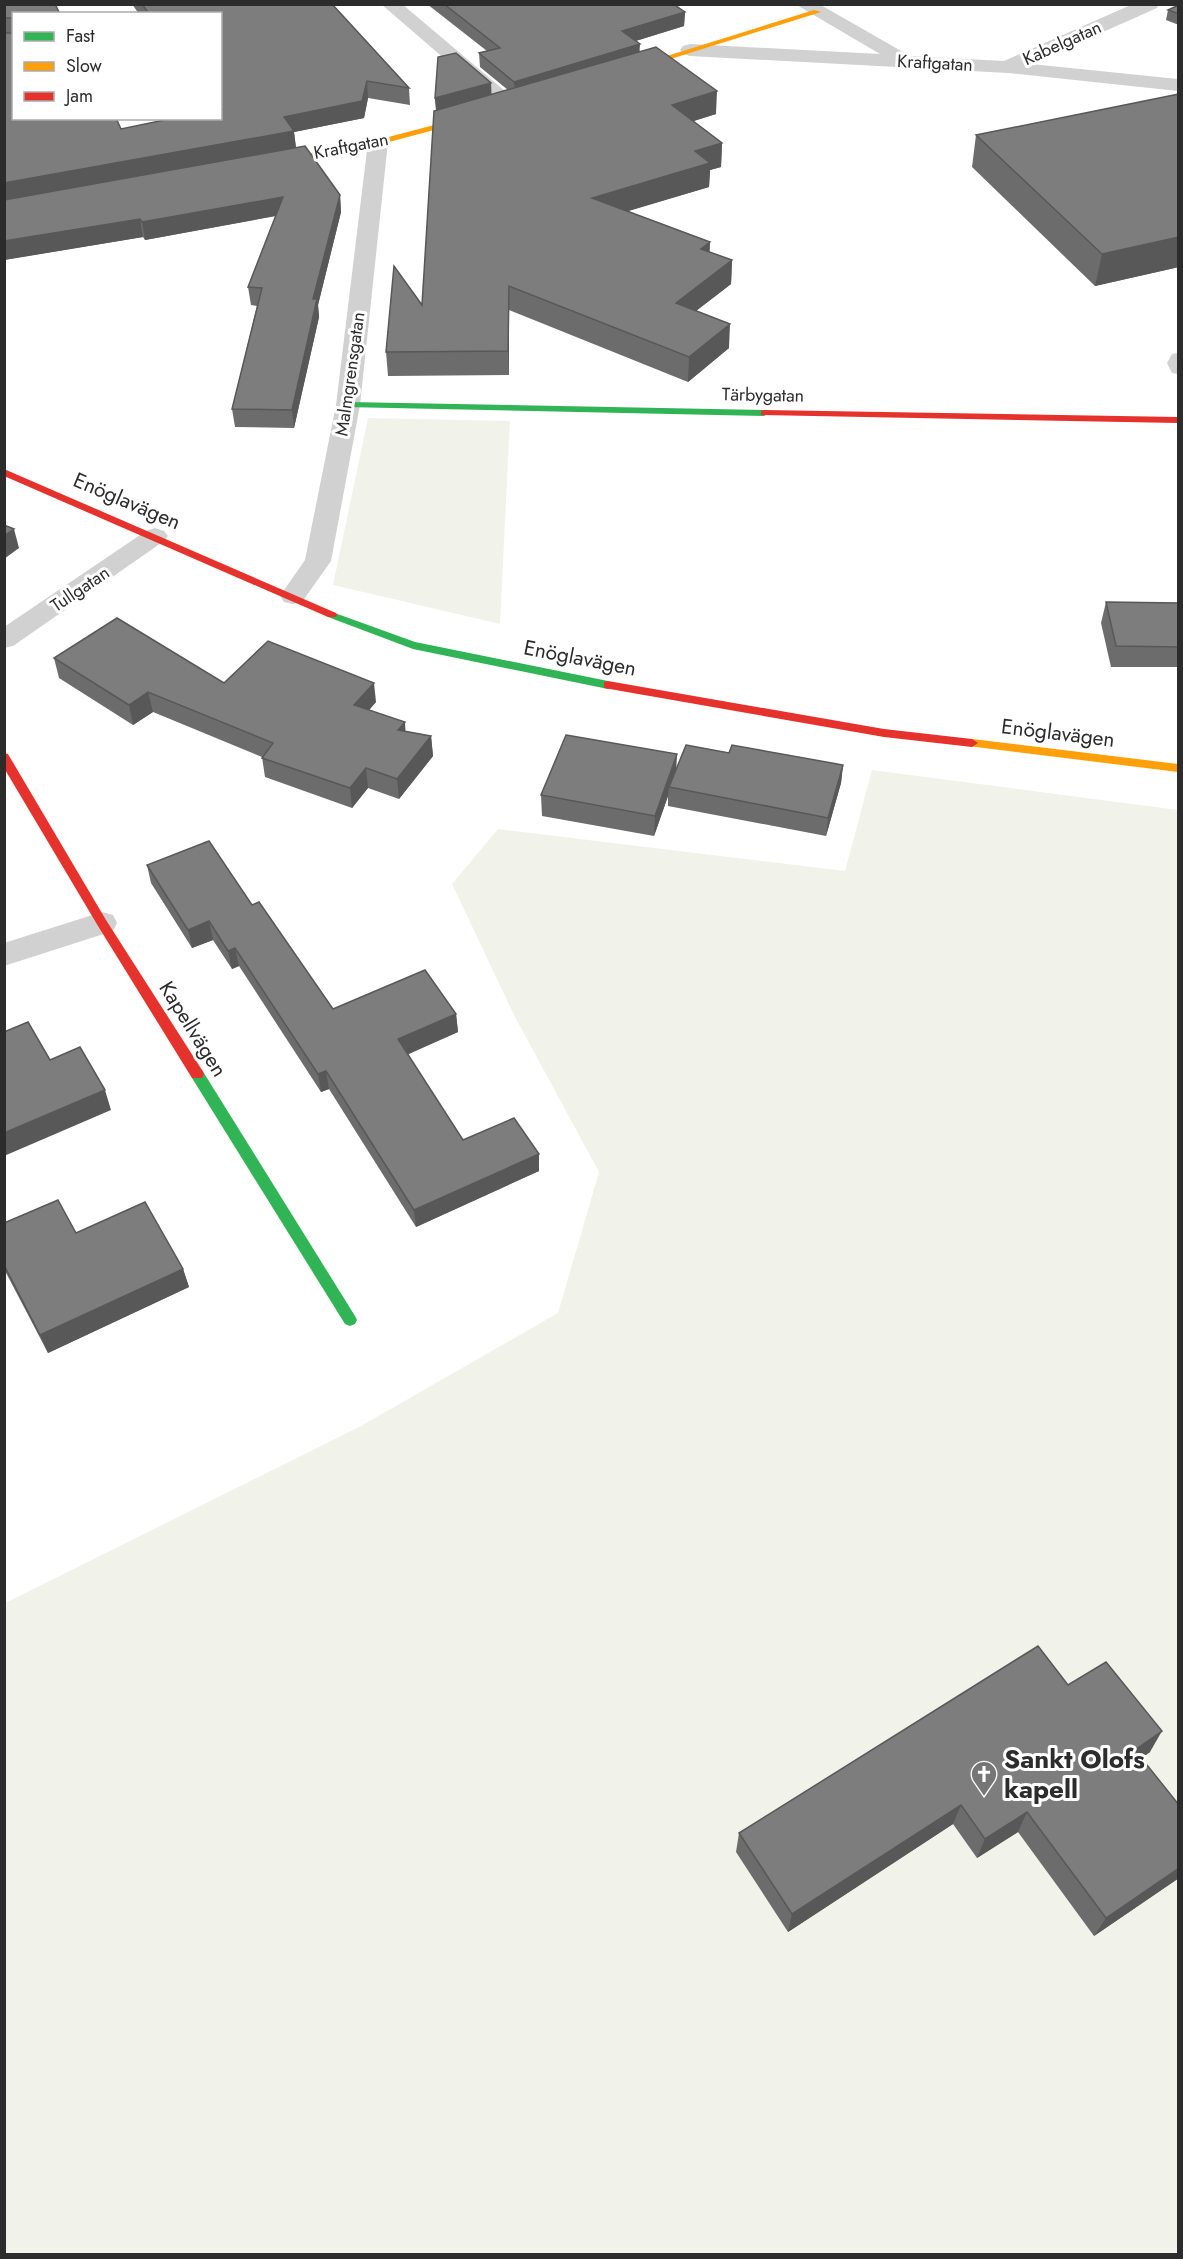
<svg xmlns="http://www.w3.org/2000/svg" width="1183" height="2259" font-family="Jost,sans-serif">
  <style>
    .green { fill: #f1f3eb }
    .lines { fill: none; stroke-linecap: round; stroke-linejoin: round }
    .lane { fill: #d1d1d1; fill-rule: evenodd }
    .street { fill: #d1d1d1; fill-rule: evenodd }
    .fast { fill: #30b455; fill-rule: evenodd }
    .slow { fill: #ff9f0a; fill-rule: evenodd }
    .jam { fill: #e5322d; fill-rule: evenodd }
    .wall { fill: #6c6c6c }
    .shaded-wall { fill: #585858 }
    .building { fill: #7d7d7d; stroke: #585858; stroke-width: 1.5 }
    .labels { text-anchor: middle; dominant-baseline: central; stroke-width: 6; stroke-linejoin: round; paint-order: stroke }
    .far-street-label { font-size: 18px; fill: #2c2c2c; stroke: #fff }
    .street-label { font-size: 21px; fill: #2c2c2c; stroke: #fff }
    .near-poi-label { font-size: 26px; font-weight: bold; fill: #2c2c2c; stroke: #fff; text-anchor: start }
  </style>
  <rect width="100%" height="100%" fill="#fff"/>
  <!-- green -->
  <g class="green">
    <polygon points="368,418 510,421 500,624 333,585"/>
    <polygon points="872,770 1178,810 1178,2254 5,2254 5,1603 361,1426 558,1313 599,1172 515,1017 452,884 498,829 845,871"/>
  </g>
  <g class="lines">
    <!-- lane -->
    <polygon class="lane" points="1178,353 1178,374 1172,373 1167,363 1172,354"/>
    <!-- street -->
    <g class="street">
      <polygon points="381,4 402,4 518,102 521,106 518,110 504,110"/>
      <polygon points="795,4 819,4 910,56 1004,61 1133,4 1159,4 1157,8 1031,64 1178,79 1178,91 1008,73 690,56 683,54 680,50 683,46 690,44 880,54"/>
      <polygon points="378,136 385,138 388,142 360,405 331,561 302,602 293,604 284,602 280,596 305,560 336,405 368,142 371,138"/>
      <polygon points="155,528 164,531 168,536 164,541 13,646 4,648 4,627 146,531"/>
      <polygon points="102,912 113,915 117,923 113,931 4,966 4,943"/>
    </g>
    <!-- fast -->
    <g class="fast">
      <polygon points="348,402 764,410 769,413 764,416 345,407 345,403"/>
      <polygon points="332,612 415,642 608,681 614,685 608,689 413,649 328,617 327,615"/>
      <polygon points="197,1069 202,1070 355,1316 357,1320 355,1324 350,1326 345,1324 192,1078 190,1074 192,1070"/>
    </g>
    <!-- slow -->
    <g class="slow">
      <polygon points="814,10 821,12 629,72 622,70"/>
      <polygon points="476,114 479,114 479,118 378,145 266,166 262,163 377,140"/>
      <polygon points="972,739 1178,764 1178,772 968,746 968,740"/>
    </g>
    <!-- jam -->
    <g class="jam">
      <polygon points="764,410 1178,417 1178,423 761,415 761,411"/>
      <polygon points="4,469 336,613 337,615 336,617 328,617 4,476"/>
      <polygon points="608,681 884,729 972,739 978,743 972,747 884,737 604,688 604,682"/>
      <polygon points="4,753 8,754 106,920 202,1070 204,1074 202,1078 192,1078 98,926 4,768"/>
    </g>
  </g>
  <!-- wall -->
  <g class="wall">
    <polygon points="4,4 121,129 220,118 220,14 139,14 132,4 332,4 409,88 410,105 368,98 364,118 294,132 296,148 340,195 341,212 318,305 319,317 294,428 235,427 232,409 257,306 251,305 248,287 276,216 145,240 143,237 4,260"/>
    <polygon points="427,4 673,4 685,12 684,26 636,41 640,52 716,114 693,121 722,143 721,167 710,170 709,187 627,211 710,242 709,252 732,260 731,284 696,311 729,348 688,382 509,310 509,375 388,376 386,352 422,305 436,111 435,98 492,95 508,90 480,67 479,53 487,51"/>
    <polygon points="1179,5 1179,25 1166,20 1168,10"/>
    <polygon points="1179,94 1179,267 1095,286 972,167 976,135"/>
    <polygon points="1106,602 1179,603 1179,667 1111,667 1101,623"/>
    <polygon points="54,658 224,683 376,702 369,710 405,731 431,736 433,756 399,799 368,788 352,808 265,777 262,757 153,712 133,725 59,678"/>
    <polygon points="729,753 843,765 841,783 826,836 668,806 668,796 654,836 542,816 541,795 676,769"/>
    <polygon points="147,865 252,905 333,1009 456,1014 458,1032 407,1054 463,1140 539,1154 539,1171 416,1227 329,1089 321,1092 239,966 232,969 213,940 192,948 151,883"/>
    <polygon points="4,1223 76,1233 183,1269 189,1287 48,1353 4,1269"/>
    <polygon points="1068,1685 1150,1752 1141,1758 1179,1878 1094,1936 1018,1832 977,1858 953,1824 788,1932 736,1852 739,1833"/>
  </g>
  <!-- shaded-wall -->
  <g class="shaded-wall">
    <polygon points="685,12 684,26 622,45 622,31"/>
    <polygon points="640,44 639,58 515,96 514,82"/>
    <polygon points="367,81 368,98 364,118 294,132 296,148 4,202 4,183 284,117"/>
    <polygon points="491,83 492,103 437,118 435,98"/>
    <polygon points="717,91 716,114 672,128 672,105"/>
    <polygon points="722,143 721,167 710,170 709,187 592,222 592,198 695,151"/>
    <polygon points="340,195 341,212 318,305 319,317 294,428 292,410 313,299"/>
    <polygon points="283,197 285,214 145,240 142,222"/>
    <polygon points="140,219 143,237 4,260 4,241"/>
    <polygon points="1179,237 1179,267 1095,286 1102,254"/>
    <polygon points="710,242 709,266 701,249"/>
    <polygon points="732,260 731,284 675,327 676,303"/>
    <polygon points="509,286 509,375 508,351"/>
    <polygon points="730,324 729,348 688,382 689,357"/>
    <polygon points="14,529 19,548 4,559 4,536"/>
    <polygon points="374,683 376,702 356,725 354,705"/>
    <polygon points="148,692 153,712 133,725 129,705"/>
    <polygon points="405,722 406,742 398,730"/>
    <polygon points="431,736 433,756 399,799 397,779"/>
    <polygon points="677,754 676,775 669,787 668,796 654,836 655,816"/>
    <polygon points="843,765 841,783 826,836 828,818"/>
    <polygon points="366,768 368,788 352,808 350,788"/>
    <polygon points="209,921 213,940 192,948 188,930"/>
    <polygon points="235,948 239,966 232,969 228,951"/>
    <polygon points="456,1014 458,1032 400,1058 398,1039"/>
    <polygon points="326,1071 329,1089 321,1092 318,1074"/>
    <polygon points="105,1090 111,1110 4,1156 4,1133"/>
    <polygon points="539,1154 539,1171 416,1227 414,1210"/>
    <polygon points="183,1269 189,1287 48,1353 40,1335"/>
    <polygon points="1162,1731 1150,1752 1124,1770 1135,1750"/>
    <polygon points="961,1805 953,1824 788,1932 792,1914"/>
    <polygon points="1027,1812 1018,1832 977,1858 985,1839"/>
    <polygon points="1179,1868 1179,1878 1094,1936 1106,1918"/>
  </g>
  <!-- building -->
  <g class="building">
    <polygon points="4,4 55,4 60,14 14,14 14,118 116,118 121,129 174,118 220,118 220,109 222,109 220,106 220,14 149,14 142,4 332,4 409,88 367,81 362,101 284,117 294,131 4,183 4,33 12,33 12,18 4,18"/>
    <polygon points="444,4 673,4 685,12 622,31 640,44 514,82 479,53 500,48"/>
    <polygon points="1179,5 1179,14 1168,10"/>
    <polygon points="656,47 717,91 672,105 722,143 695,151 710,163 592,198 710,242 701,249 732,260 676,303 730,324 689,357 509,286 508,351 386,352 394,266 422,305 434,111"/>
    <polygon points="456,53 491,83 435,98 438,57"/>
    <polygon points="1179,94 1179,237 1102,254 976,135"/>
    <polygon points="305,146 340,195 313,299 317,299 292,410 232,409 262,288 248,287 283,197 142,222 140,219 4,241 4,200"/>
    <polygon points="4,525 14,529 4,536"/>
    <polygon points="1106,602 1179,603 1179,647 1116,646"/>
    <polygon points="117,618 224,683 268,641 374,683 354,705 405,722 398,730 431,736 397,779 366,768 350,788 262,758 273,743 148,692 129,705 54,658"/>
    <polygon points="566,735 677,754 655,816 541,795"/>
    <polygon points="686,745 729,753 732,745 843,765 828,818 669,787"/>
    <polygon points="209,841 252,905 259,902 333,1009 425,970 456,1014 398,1039 463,1140 514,1118 539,1154 414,1210 326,1071 318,1074 235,948 228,951 209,921 188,930 147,865"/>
    <polygon points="28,1022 50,1060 80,1047 105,1090 4,1133 4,1032"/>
    <polygon points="58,1200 76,1233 145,1202 183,1269 40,1335 4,1265 4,1223"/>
    <polygon points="1038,1646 1068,1685 1106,1662 1162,1731 1135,1750 1179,1805 1179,1868 1106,1918 1027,1812 985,1839 961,1805 792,1914 739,1833"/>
  </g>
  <!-- icons -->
  <defs>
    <g id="church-pin" transform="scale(1.35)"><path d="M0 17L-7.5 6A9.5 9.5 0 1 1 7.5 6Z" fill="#767676" stroke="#fff"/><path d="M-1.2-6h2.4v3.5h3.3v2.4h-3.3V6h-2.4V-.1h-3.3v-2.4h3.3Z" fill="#fff"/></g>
  </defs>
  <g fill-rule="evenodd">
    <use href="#church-pin" x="984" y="1774"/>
  </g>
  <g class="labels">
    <!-- far-street labels -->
    <g class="far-street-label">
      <text transform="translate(1062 43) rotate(-24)">Kabelgatan</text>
      <text transform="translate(935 63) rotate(3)">Kraftgatan</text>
      <text transform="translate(351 146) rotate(-11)">Kraftgatan</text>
      <text transform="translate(350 374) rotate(-82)">Malmgrensgatan</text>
      <text transform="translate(763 395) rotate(1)">Tärbygatan</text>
      <text transform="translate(80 589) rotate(-34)">Tullgatan</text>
    </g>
    <!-- street labels -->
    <g class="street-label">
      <text transform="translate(127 501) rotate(23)">Enöglavägen</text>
      <text transform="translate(580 658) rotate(11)">Enöglavägen</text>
      <text transform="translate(1058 733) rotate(7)">Enöglavägen</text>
      <text transform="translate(193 1029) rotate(58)">Kapellvägen</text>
    </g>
    <!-- near-poi labels -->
    <g class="near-poi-label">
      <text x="1004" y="1759">Sankt Olofs<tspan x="1004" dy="30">kapell</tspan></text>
    </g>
  </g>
  <!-- border -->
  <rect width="1183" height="2259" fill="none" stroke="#2c2c2c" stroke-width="12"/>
  <!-- legend -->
  <rect x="12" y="12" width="210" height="108" fill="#ffffff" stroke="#ababab" stroke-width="1.5"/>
  <rect x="24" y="32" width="30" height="9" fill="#30b455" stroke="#ababab" stroke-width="1.5"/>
  <text x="66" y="42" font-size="18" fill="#2c2c2c">Fast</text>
  <rect x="24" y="62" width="30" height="9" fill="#ff9f0a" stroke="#ababab" stroke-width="1.5"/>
  <text x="66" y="72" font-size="18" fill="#2c2c2c">Slow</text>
  <rect x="24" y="92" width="30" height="9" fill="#e5322d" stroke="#ababab" stroke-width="1.5"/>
  <text x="66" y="102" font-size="18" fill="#2c2c2c">Jam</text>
</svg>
